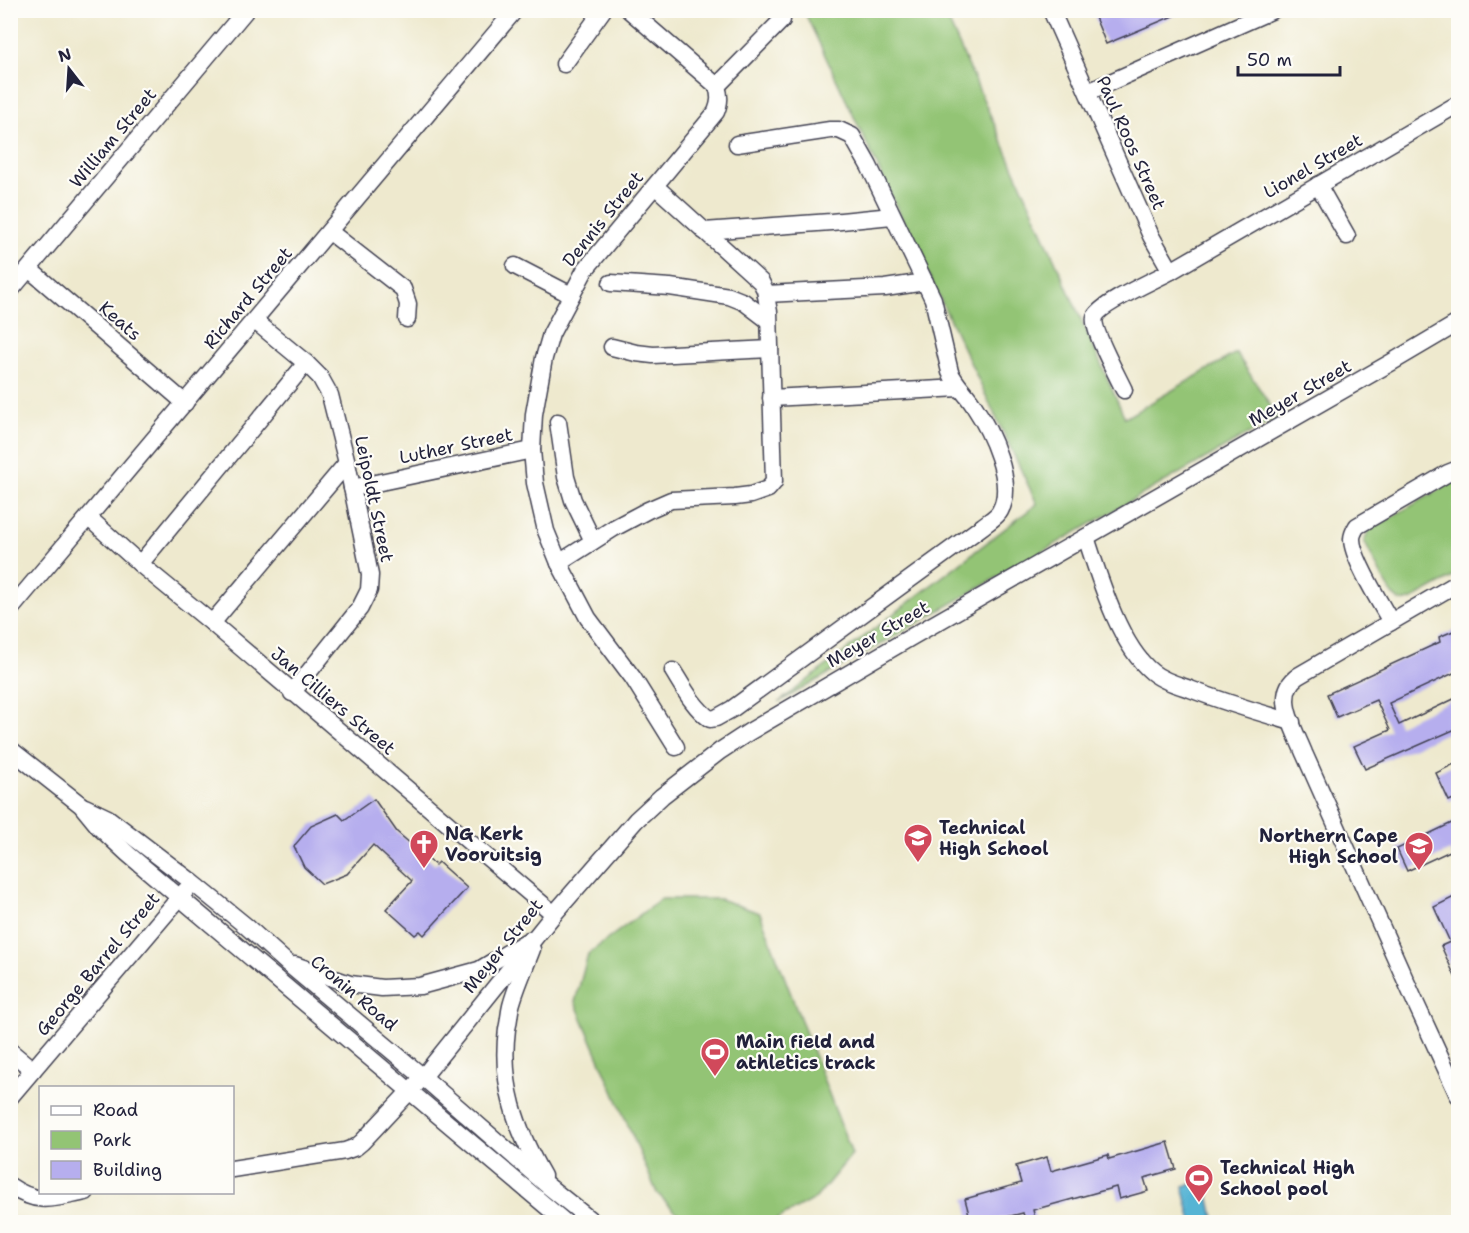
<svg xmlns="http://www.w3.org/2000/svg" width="1469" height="1233" font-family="'Shantell Sans',sans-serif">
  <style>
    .green { fill: #93c474; stroke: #5a7358; stroke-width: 1.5 }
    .water { fill: #56b4d4; stroke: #3c6b88; stroke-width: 1.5 }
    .building { fill: #b6aeee }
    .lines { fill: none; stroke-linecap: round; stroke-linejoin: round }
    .minor-casing { stroke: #414051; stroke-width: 19 }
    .minor { stroke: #fff; stroke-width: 16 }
    .labels { text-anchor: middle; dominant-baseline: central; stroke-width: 4.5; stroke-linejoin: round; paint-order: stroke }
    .street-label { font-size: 18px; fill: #22223b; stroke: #fdfcf7 }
    .poi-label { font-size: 18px; font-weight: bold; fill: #22223b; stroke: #fdfcf7; text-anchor: start }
  </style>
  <rect width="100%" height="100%" fill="#fdfcf7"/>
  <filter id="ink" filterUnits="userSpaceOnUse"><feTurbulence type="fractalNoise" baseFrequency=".0167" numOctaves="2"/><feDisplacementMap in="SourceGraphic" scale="12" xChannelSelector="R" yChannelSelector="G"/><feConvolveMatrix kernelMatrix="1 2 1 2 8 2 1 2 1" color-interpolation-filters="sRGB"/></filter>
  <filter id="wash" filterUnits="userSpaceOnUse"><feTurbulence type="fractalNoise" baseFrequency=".008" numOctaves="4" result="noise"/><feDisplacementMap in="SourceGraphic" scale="24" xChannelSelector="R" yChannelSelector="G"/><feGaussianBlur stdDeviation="1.35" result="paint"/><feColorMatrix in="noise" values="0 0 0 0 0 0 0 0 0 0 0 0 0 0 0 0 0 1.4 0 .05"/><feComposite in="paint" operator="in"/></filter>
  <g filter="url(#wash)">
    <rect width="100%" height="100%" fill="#eee9ce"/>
    <!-- green -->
    <g class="green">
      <polygon points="804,11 944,11 1125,418 1236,353 1278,417 779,702 1037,504"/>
      <path d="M1458 479V574L1411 600C1406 601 1402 603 1397 599 1388 593 1370 552 1364 541L1369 530Z"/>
      <polygon points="661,899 720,899 760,913 852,1154 816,1198 772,1222 686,1222 657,1193 575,1002 588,954"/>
    </g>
    <!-- water -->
    <polygon class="water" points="1206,1181 1215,1222 1192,1222 1183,1186"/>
    <g id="blocks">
      <!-- building -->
      <g class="building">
        <polygon points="1092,10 1185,10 1185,11 1106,44"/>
        <polygon points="1458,629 1458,671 1389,703 1399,725 1458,697 1458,728 1365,769 1354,746 1390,730 1376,700 1337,717 1327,694 1440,642 1439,637"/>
        <polygon points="1458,762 1458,797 1449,801 1436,773"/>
        <polygon points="374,799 397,832 435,865 438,862 467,888 424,935 420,931 415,935 386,909 412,881 373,845 347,874 322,884 304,867 294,846 311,826 338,814 344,820"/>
        <polygon points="1458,820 1458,868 1450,851 1407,871 1397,849"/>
        <polygon points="1458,895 1458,983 1441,946 1450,942 1434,907"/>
        <polygon points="1168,1142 1176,1169 1144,1178 1148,1191 1119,1199 1116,1187 1033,1210 1036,1222 1026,1222 1023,1213 987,1222 971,1222 965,1199 1021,1183 1016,1166 1047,1157 1051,1171 1108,1155 1109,1159"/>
      </g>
    </g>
  </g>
  <g filter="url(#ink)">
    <use href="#blocks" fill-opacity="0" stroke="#414051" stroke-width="1.5"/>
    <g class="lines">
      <!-- minor casing -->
      <g class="minor-casing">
        <g id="minor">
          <polyline points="629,10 717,86"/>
          <polyline points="1051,10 1151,236 1171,271 1458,104"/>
          <polyline points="564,64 603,10"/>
          <polyline points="717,86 782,20"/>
          <polyline points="1088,92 1273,10"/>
          <polyline points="1318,185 1347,236"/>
          <polyline points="704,231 831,222 892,216"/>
          <polyline points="330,232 403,289 408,304 407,319"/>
          <polyline points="515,266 571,295"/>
          <polyline points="29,269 185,403"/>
          <polyline points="611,283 670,287 729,296 744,302 769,321"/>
          <polyline points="10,291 246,10"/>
          <polyline points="766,294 885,288 925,282"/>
          <polyline points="255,321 306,363 320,377 330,395 347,463 370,575 369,590 360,608 292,693"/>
          <polyline points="612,347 636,353 653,355 770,349"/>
          <path d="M1124 390C1118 377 1091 328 1095 317 1100 304 1157 279 1171 271"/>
          <polyline points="771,398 960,388"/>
          <polyline points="558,422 566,477 573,500 593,541"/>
          <polyline points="352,488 532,450"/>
          <polyline points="89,518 140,564 212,623 554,914"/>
          <path d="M1086 537C1099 577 1119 645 1152 672 1163 681 1178 685 1190 689 1224 702 1257 712 1292 722"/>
          <polyline points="559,563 614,528 648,510 671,500 735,497 751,495 768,489 774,482 769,312 765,290 761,282 655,186"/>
          <polyline points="140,564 306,363"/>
          <path d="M1458 583 1298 676C1272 694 1295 730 1304 753L1417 1006 1458 1095"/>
          <polyline points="10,610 515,10"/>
          <path d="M1391 622C1381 604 1352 558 1352 539 1352 534 1354 531 1357 526L1448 473 1458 469"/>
          <polyline points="212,623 347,463"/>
          <path d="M673 671C683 687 694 708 710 719L716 718 732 709 983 526C989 521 997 517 1000 511 1016 483 990 430 974 406 967 394 956 385 950 372L933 299 869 166 852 136 839 130H830L737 144"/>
          <path d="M676 747 633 678 588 618 559 563 546 531 535 483 532 450 534 414 544 358 551 334 585 270 716 112C720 102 720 96 717 86"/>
          <polyline points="10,749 81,805 99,827 128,854 565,1222"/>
          <polyline points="85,807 108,818 192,882 246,926 286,962 423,1077 548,1186 593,1222"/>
          <path d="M532 949C525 968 516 987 511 1006 509 1014 509 1022 507 1029 500 1084 516 1129 543 1176"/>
          <polyline points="295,965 350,984 382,988 420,986 479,970 529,940"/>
          <polyline points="10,1051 33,1070"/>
          <polyline points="10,1097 186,890"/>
          <polyline points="232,1169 345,1151 356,1147 362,1142 423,1077 554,914 636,820 662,796 720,751 749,732 913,636 1392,362 1458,323"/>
          <path d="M10 1186C39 1206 54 1198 86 1192"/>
        </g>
      </g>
      <!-- minor -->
      <use href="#minor" class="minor"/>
    </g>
  </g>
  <!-- icons -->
  <defs>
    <g id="school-pin" transform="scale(1.5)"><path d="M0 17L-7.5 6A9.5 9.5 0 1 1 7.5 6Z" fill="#d1495b" stroke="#fdfcf7"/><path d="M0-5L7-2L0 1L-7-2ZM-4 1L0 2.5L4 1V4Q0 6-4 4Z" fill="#fff"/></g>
    <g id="church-pin" transform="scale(1.5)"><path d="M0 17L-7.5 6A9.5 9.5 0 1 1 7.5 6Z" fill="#d1495b" stroke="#fdfcf7"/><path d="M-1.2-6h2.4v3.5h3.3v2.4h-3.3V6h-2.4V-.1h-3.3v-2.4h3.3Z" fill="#fff"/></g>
    <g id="stadium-pin" transform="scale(1.5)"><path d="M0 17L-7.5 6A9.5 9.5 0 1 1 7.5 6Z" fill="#d1495b" stroke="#fdfcf7"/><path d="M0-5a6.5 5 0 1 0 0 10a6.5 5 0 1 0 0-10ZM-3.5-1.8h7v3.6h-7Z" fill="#fff"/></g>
  </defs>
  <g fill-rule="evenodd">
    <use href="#school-pin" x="918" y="838"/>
    <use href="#church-pin" x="424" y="844"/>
    <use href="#school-pin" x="1419" y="846"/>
    <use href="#stadium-pin" x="715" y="1052"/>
    <use href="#stadium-pin" x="1199" y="1178"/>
  </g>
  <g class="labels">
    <!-- street labels -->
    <g class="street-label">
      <text transform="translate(113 138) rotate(-50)">William Street</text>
      <text transform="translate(1131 143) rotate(66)">Paul Roos Street</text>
      <text transform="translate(1313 166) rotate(-30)">Lionel Street</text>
      <text transform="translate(603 219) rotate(-51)">Dennis Street</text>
      <text transform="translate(248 298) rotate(-50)">Richard Street</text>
      <text transform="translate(120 321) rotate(41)">Keats</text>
      <text transform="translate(1300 393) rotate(-30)">Meyer Street</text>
      <text transform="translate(456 446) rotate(-12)">Luther Street</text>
      <text transform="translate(374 499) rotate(78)">Leipoldt Street</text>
      <text transform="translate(878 634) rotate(-30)">Meyer Street</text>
      <text transform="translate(333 701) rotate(40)">Jan Cilliers Street</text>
      <text transform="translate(503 946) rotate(-51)">Meyer Street</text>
      <text transform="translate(98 964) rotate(-50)">George Barrel Street</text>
      <text transform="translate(354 993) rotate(40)">Cronin Road</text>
    </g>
    <!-- poi labels -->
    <g class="poi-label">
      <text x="939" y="828">Technical<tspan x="939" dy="21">High School</tspan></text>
      <text x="445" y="834">NG Kerk<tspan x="445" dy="21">Vooruitsig</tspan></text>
      <text x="1398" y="836" text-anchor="end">Northern Cape<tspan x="1398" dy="21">High School</tspan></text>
      <text x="736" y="1042">Main field and<tspan x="736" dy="21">athletics track</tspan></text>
      <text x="1220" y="1168">Technical High<tspan x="1220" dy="21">School pool</tspan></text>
    </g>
  </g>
  <!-- margin -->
  <rect width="1469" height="1233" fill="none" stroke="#fdfcf7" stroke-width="36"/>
  <!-- legend -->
  <rect x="39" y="1086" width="195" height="108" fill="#fdfcf7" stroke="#a5a5ac" stroke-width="1.5"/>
  <rect x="51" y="1106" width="30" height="9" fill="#ffffff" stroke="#a5a5ac" stroke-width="1.5"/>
  <text x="93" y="1116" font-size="18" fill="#22223b">Road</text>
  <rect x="51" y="1131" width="30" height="18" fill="#93c474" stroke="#a5a5ac" stroke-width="1.5"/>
  <text x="93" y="1146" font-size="18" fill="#22223b">Park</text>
  <rect x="51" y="1161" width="30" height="18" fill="#b6aeee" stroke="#a5a5ac" stroke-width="1.5"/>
  <text x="93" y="1176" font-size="18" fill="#22223b">Building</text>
  <!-- north arrow -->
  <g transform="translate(69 69) rotate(343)" stroke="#fdfcf7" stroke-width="4.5" paint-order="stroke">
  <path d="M0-4.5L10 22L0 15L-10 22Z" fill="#22223b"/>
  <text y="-9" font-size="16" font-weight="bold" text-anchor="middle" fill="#22223b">N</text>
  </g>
  <!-- scale -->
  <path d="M1238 66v9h102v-9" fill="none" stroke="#22223b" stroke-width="3"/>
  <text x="1247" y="66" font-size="18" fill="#22223b" stroke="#fdfcf7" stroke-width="4.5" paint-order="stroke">50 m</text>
</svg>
